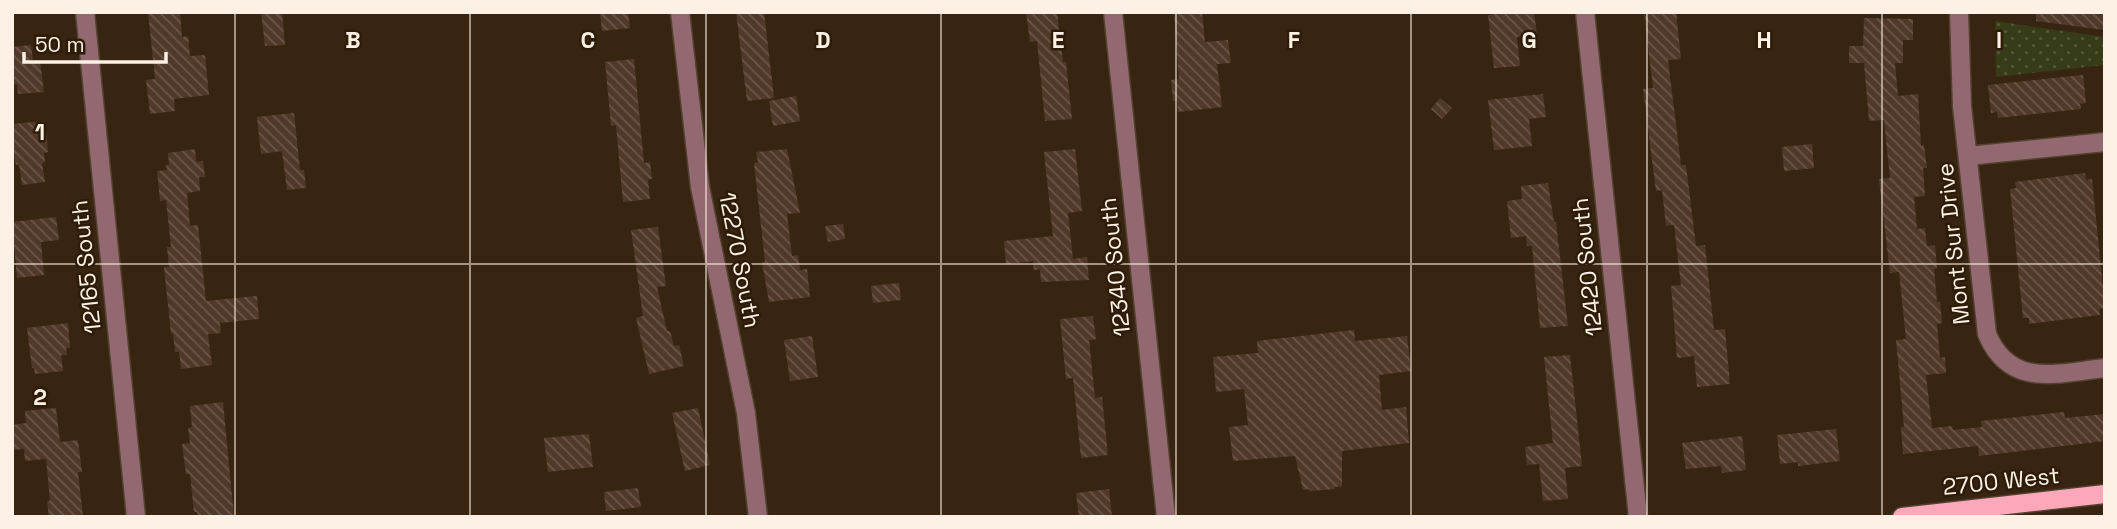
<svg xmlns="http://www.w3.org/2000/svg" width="2117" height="529" font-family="'Space Grotesk',sans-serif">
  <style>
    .grass { fill: url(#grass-dots) }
    .building { fill: url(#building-back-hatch) }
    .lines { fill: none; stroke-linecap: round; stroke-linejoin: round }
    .minor-casing { stroke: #54412f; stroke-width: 21 }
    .major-casing { stroke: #54412f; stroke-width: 21 }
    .minor { stroke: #936971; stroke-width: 18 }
    .major { stroke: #fda7ba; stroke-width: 18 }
    .grid { fill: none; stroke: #fdf0e4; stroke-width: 2; stroke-opacity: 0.55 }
    .labels { text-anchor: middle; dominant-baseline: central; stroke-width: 5; stroke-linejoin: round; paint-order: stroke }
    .street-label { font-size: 23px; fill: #fdf0e4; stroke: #2d1c08 }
    .grid-label { font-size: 23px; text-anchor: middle; font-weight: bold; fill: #fdf0e4; stroke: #2d1c08; stroke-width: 5; stroke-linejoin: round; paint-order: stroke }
  </style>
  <defs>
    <pattern id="grass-dots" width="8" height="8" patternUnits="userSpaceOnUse" patternTransform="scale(1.75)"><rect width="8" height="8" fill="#363b18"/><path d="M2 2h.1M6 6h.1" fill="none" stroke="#545839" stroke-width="1.8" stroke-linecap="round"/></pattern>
    <pattern id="building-back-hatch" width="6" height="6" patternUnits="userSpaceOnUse" patternTransform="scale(1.75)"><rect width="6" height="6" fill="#51392a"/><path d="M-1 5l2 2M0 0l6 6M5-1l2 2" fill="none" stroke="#6b5649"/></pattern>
  </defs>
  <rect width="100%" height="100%" fill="#382511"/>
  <!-- grass -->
  <polygon class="grass" points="1995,21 2105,37 2105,65 1996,77"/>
  <!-- building -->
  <g class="building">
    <polygon points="148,12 180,12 182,37 188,36 190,56 205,55 209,95 174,99 175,111 150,114 146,80 155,79"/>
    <polygon points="261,12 282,12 285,45 265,46"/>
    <polygon points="600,12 628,12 630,28 602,31"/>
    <polygon points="736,12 764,12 774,98 747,101"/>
    <polygon points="1026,12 1057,12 1063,62 1066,62 1072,119 1045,121 1037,41 1030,42"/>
    <polygon points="1174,12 1202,12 1205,42 1228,40 1231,63 1217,64 1222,107 1178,112 1177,101 1173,101 1171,80 1179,79"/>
    <polygon points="1513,12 1534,12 1537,35 1517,37 1520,66 1494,68 1488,15"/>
    <polygon points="1644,12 1676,12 1681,59 1668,60 1681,165 1686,165 1696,246 1705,245 1714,330 1725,329 1730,384 1697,387 1694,356 1677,358 1671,286 1681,285 1674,225 1666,226 1662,190 1656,191 1643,89 1653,88"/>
    <polygon points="2036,12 2105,12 2105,30 2036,21"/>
    <polygon points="1864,18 1913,19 1913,40 1903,40 1903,63 1895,63 1898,96 1918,94 1921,146 1924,145 1927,168 1923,168 1925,196 1914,197 1917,229 1925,228 1927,246 1935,245 1937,268 1934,269 1937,302 1940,302 1942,323 1937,324 1940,358 1945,357 1946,373 1926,375 1932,428 1952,426 1953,430 1982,427 1981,421 2064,412 2065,418 2105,414 2105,441 1979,456 1978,446 1903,454 1901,427 1904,427 1896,340 1906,339 1899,272 1890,273 1879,179 1890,178 1884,120 1869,121 1864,63 1849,63 1849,46 1863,46"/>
    <polygon points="31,45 33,62 40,61 44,92 18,94 17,84 12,85 12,47"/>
    <polygon points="634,59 644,163 650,162 652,179 648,179 650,199 623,202 616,125 611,126 605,62"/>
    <polygon points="2083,75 2086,103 2080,104 2081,109 1998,118 1997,112 1991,113 1988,85"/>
    <polygon points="1543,94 1546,117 1529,119 1532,146 1494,150 1488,100"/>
    <polygon points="796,96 800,121 773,126 769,101"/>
    <polygon points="1440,98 1452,108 1442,119 1431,109"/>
    <polygon points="294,113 300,170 304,170 306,188 287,190 282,151 261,154 257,117"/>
    <polygon points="45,121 48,152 44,153 45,162 42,163 45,182 22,185 19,164 16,165 12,146 12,124"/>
    <polygon points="1812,144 1814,168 1784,171 1782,147"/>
    <polygon points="195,149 196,162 203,161 205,177 199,177 200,191 187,193 190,226 198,225 206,301 257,296 259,319 220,323 221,333 208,334 212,365 181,369 179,352 175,352 173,333 171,334 164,267 169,267 167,247 171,247 166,200 160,201 157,171 167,170 166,165 169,165 168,153"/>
    <polygon points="787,149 800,213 787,214 792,256 798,255 800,270 807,269 810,297 769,302 762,262 765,262 754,163 758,162 756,152"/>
    <polygon points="1075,149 1082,211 1068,213 1073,259 1087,257 1089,280 1041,282 1040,269 1034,270 1033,261 1006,264 1004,241 1053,236 1044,152"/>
    <polygon points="2085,173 2086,180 2092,179 2105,308 2099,309 2100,315 2029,324 2029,318 2023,318 2010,189 2016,188 2015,182"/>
    <polygon points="1548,183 1554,222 1556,222 1568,326 1540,328 1532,246 1527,246 1526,236 1511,238 1507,201 1522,199 1521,186"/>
    <polygon points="56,217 59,240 41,242 44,275 17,278 12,222"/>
    <polygon points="843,224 845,239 828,242 825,226"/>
    <polygon points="658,227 666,286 657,287 667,331 670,331 674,346 679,345 684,366 649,374 636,318 643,316 631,230"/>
    <polygon points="899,283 901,300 873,303 871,286"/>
    <polygon points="1093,316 1096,339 1089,340 1095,398 1102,397 1108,455 1081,458 1073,378 1066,379 1060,319"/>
    <polygon points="68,323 70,348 66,348 67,355 61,355 63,371 35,374 34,368 32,368 27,328"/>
    <polygon points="1354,330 1355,341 1407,336 1411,371 1379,375 1382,410 1406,407 1409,443 1342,451 1342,486 1335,487 1335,489 1310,491 1309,489 1303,490 1295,456 1233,461 1229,427 1248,425 1244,389 1216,392 1213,357 1258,353 1257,341"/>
    <polygon points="812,336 818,377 790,381 784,340"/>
    <polygon points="1570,355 1582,466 1565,468 1568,499 1543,501 1539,464 1527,465 1525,447 1553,443 1544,357"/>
    <polygon points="223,402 234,517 198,517 197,512 194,512 190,474 186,474 182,444 190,443 188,428 192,427 190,406"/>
    <polygon points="56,408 60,442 78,440 82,472 78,472 83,517 49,517 47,501 50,501 46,459 25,461 24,449 12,450 12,425 26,423 25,411"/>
    <polygon points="698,408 710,465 685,471 672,413"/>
    <polygon points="1836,429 1840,461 1798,466 1798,462 1780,464 1777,435"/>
    <polygon points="589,434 593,467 548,472 544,438"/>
    <polygon points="1742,436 1746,470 1722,473 1721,466 1686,469 1682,443"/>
    <polygon points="638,488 641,507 606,511 604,492"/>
    <polygon points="1109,489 1112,517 1079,517 1076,493"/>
  </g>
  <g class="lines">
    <!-- minor casing -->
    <g class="minor-casing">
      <g id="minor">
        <polyline points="85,12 136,517"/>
        <polyline points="680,12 700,187 746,413 758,517"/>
        <polyline points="1113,12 1166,517"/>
        <polyline points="1585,12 1638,517"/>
        <path d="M1959 12 1962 106 1987 334C2010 389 2057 373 2105 368"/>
        <polyline points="1968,156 2105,142"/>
      </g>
    </g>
    <!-- major casing -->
    <g class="major-casing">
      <polyline id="major" points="1902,517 2105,494"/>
    </g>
    <!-- minor -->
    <use href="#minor" class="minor"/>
    <!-- major -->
    <use href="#major" class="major"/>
  </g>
  <!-- grid -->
  <path class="grid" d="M235 12V517M470 12V517M706 12V517M941 12V517M1176 12V517M1411 12V517M1647 12V517M1882 12V517M12 264H2105"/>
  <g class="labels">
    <!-- street labels -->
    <g class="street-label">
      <text transform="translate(1953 244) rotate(-96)">Mont Sur Drive</text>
      <text transform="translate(740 260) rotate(79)">12270 South</text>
      <text transform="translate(86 267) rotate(-96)">12165 South</text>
      <text transform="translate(1115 267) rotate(-96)">12340 South</text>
      <text transform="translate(1587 267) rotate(-96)">12420 South</text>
      <text transform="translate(2001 481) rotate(-6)">2700 West</text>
    </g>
  </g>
  <g class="grid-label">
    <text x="353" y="48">B</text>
    <text x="588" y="48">C</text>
    <text x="823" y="48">D</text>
    <text x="1058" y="48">E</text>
    <text x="1294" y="48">F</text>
    <text x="1529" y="48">G</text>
    <text x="1764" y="48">H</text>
    <text x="1999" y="48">I</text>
    <text x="40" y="140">1</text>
    <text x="40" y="405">2</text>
  </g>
  <!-- border -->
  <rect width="2117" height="529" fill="none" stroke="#fdf0e4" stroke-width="28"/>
  <!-- scale -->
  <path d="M24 52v10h142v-10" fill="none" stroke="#fdf0e4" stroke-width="3.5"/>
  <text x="35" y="52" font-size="21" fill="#fdf0e4" stroke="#2d1c08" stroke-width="5" paint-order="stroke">50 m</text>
</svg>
